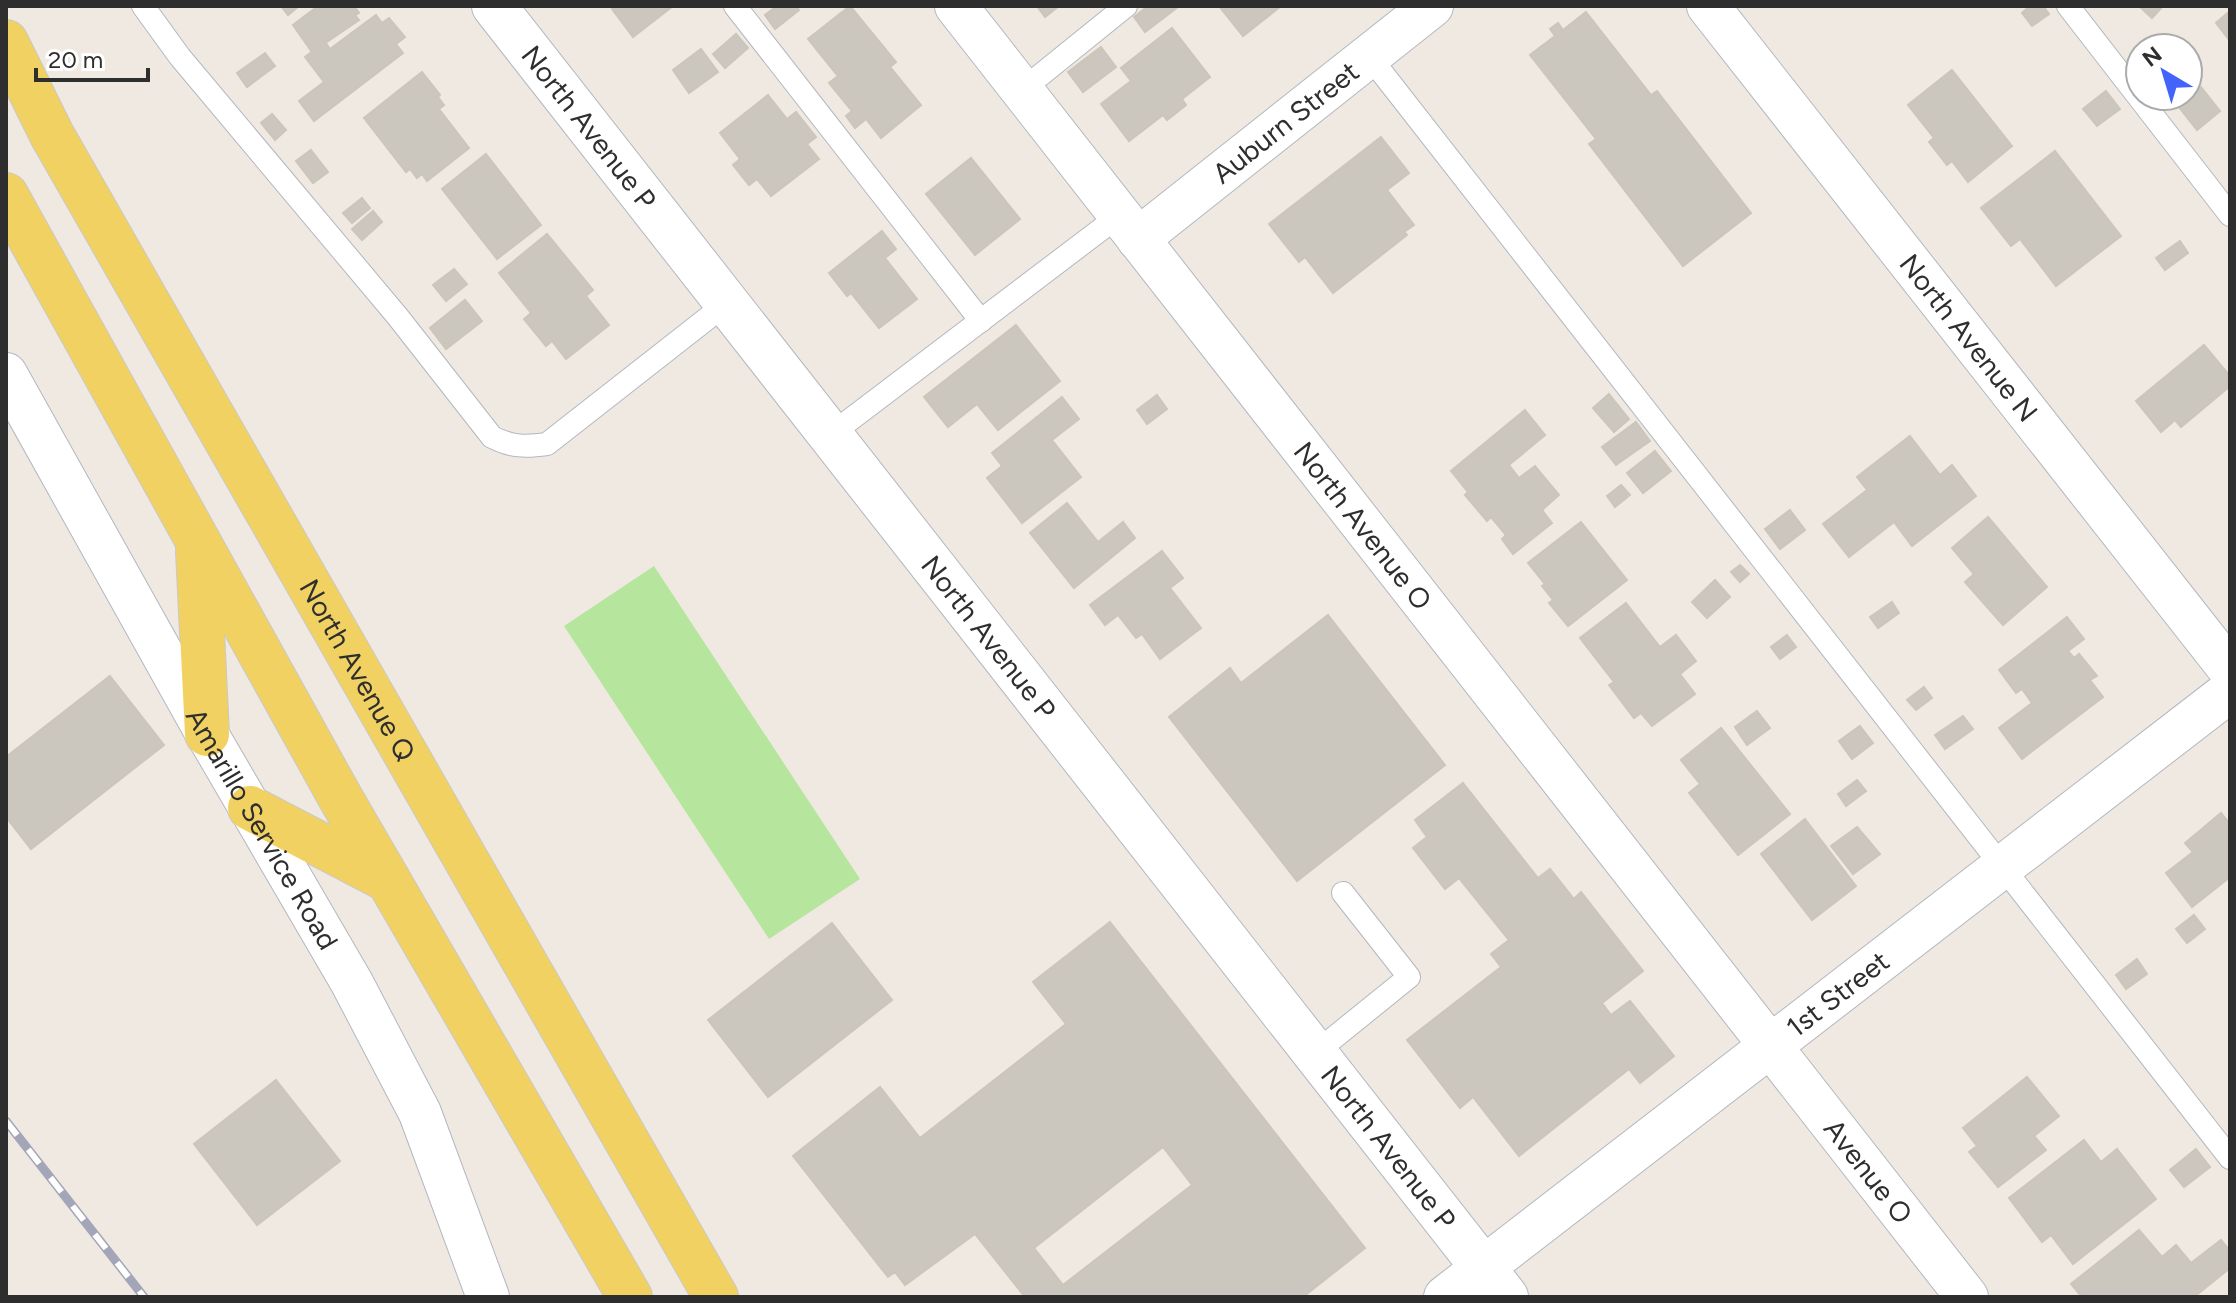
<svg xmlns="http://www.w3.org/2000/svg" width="2236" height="1303" font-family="Figtree,sans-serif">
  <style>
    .green { fill: #b6e59e }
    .building { fill: #cbc7bf; stroke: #cbc5ba; stroke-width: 2; fill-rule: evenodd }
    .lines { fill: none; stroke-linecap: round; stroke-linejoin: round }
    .lane-casing { stroke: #b4b7c1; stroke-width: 24 }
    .street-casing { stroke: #b4b7c1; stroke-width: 44 }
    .secondary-casing { stroke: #b4b7c1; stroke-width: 46 }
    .primary-casing { stroke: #c9c9c9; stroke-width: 46 }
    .lane { stroke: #fff; stroke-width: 22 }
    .street { stroke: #fff; stroke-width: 42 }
    .secondary { stroke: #fff; stroke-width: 44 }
    .primary { stroke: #f2d163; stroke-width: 44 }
    .rail-casing { stroke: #a3a6b8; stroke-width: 9 }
    .rail { stroke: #fff; stroke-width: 6; stroke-dasharray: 18; stroke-linecap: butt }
    .labels { text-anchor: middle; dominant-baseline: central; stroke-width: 8; stroke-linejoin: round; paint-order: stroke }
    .street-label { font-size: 28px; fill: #2e2e2e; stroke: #fff }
  </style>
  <rect width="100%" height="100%" fill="#efe9e1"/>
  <!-- green -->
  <polygon class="green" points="654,566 860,879 769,939 564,626"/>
  <!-- building -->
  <g class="building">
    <polygon points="281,6 299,6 288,15"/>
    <polygon points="318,6 354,6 359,13 355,15 359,20 312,52 293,25"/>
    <polygon points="616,6 673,6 633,37 612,9"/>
    <polygon points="777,6 796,6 799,10 775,29 765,15"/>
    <polygon points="850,6 896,62 890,67 921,105 881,138 866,119 855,128 846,116 852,111 829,83 838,76 808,39"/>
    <polygon points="1037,6 1059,6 1045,17"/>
    <polygon points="1148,6 1177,6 1178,7 1145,32 1134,17"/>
    <polygon points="1219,6 1281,6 1243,36"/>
    <polygon points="2030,6 2043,6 2049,14 2032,26 2022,13"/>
    <polygon points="2139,6 2160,6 2162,7 2152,18"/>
    <polygon points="2230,11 2230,41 2216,23"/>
    <polygon points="1586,12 1651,95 1657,91 1751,213 1683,266 1589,144 1596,139 1530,55 1555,36 1550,29 1558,23 1563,30"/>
    <polygon points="376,15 382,23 389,18 405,37 396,44 403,53 314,121 299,101 324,82 305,57 325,42 330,49"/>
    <polygon points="1172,28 1210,77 1182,99 1186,105 1167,120 1163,115 1129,141 1101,104 1131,81 1121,68"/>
    <polygon points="736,34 748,48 725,68 713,54"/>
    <polygon points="1101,47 1116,67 1083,92 1068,72"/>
    <polygon points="701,49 718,72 689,93 673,70"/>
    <polygon points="265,53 275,66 247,87 237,73"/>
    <polygon points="1952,70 2012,146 1968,182 1952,161 1947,165 1929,142 1934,138 1908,105"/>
    <polygon points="422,72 440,95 438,97 444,105 439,109 469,148 427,181 422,174 417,178 410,169 406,172 364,118"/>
    <polygon points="2201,87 2220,111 2197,130 2178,106"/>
    <polygon points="2106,91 2120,109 2097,126 2083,109"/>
    <polygon points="768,95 787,119 796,112 816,137 807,144 819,159 771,196 757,179 749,185 733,165 740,159 720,133"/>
    <polygon points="272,114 286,130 275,140 261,123"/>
    <polygon points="1381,137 1409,173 1387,190 1414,225 1404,232 1407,235 1333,293 1305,257 1299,262 1269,224"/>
    <polygon points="311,150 328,172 313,183 296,161"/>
    <polygon points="2055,151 2121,236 2056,286 2020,239 2011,246 1981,208"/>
    <polygon points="486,154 541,225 497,259 442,189"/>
    <polygon points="971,158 1020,219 975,255 926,194"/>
    <polygon points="362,198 370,208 352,223 343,213"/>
    <polygon points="373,211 382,222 362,240 352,229"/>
    <polygon points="882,231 896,249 885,258 917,299 879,328 851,293 847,296 829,273"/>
    <polygon points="547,234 593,290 586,296 609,325 566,359 552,341 546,346 524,319 531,313 499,273"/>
    <polygon points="2180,241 2188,253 2165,270 2156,258"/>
    <polygon points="454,269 467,284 446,301 433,285"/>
    <polygon points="465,300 482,321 446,349 430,328"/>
    <polygon points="1016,325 1060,381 998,430 977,404 948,427 924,397"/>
    <polygon points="2204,345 2230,376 2230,386 2181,427 2175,420 2161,432 2136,401"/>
    <polygon points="1609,394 1629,419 1614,432 1593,408"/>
    <polygon points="1157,395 1167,409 1147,424 1137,410"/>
    <polygon points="1062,397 1079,419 1052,440 1081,477 1022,523 987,478 1002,466 992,453"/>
    <polygon points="1525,410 1545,435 1509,465 1519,478 1535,466 1559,495 1542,510 1552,523 1513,554 1502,539 1506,535 1491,517 1487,521 1465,495 1468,492 1451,471"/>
    <polygon points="1636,422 1650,441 1616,465 1602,447"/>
    <polygon points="1910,436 1940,475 1952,465 1976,496 1912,546 1894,522 1849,557 1823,524 1867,490 1857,477"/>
    <polygon points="1655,451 1671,471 1643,493 1627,473"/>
    <polygon points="1621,485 1630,495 1615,507 1607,496"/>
    <polygon points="1067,503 1098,542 1123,522 1135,538 1074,588 1030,533"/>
    <polygon points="1790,510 1805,530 1780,549 1765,529"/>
    <polygon points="1988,517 2047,587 2003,625 1965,582 1974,574 1952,548"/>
    <polygon points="1581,522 1627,580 1568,626 1549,603 1553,600 1542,586 1545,584 1528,563"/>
    <polygon points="1162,551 1183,578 1170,588 1201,628 1160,659 1142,634 1136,638 1118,615 1105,625 1090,605"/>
    <polygon points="1740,565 1749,574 1740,582 1731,572"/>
    <polygon points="1715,580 1730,597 1707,618 1692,602"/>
    <polygon points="1892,602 1899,613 1878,628 1870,617"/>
    <polygon points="1626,603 1660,647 1676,635 1696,661 1680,674 1695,694 1652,726 1641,713 1634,718 1609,685 1614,682 1580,638"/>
    <polygon points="1328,615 1445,765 1297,881 1169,717 1230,668 1241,683"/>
    <polygon points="2067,617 2084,639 2068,651 2074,658 2079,654 2097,676 2090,680 2103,697 2022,759 1999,728 2032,703 2022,689 2016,693 1999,670"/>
    <polygon points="1787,635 1796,647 1780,659 1771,647"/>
    <polygon points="110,676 164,745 31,849 6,817 6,757"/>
    <polygon points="1924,687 1932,698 1916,710 1907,700"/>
    <polygon points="1757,711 1770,728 1747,745 1735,727"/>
    <polygon points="1963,716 1973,729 1945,749 1935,735"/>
    <polygon points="1860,726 1873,743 1852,759 1839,741"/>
    <polygon points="1721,728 1790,814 1738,855 1689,793 1700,784 1681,760"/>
    <polygon points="1857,780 1866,791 1846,806 1838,794"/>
    <polygon points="1463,783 1538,878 1550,869 1574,899 1581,892 1643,971 1602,1003 1611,1015 1630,1001 1674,1056 1640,1083 1629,1069 1519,1156 1473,1097 1460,1108 1407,1040 1501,967 1491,954 1509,940 1459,878 1445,889 1413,848 1427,837 1415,820"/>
    <polygon points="2221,813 2230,824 2230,877 2192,907 2166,873 2193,852 2185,843"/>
    <polygon points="1805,819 1856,886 1812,920 1761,854"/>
    <polygon points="1857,827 1880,854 1853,874 1831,846"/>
    <polygon points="2194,915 2205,929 2187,943 2176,929"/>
    <path d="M1110 922 1365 1248 1303 1297H1025L975 1234 905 1285 895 1272 888 1277 793 1156 880 1087 920 1138 1066 1024 1033 982ZM1163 1147 1192 1185 1063 1285 1034 1248Z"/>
    <polygon points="832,923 892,1000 768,1097 708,1020"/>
    <polygon points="2137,959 2147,974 2126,989 2116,975"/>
    <polygon points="2027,1077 2059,1116 2034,1136 2046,1150 1998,1187 1969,1152 1977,1146 1963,1128"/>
    <polygon points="276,1080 340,1161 257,1225 194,1144"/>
    <polygon points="2084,1140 2101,1162 2117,1149 2156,1199 2073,1264 2051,1235 2042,1242 2009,1198"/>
    <polygon points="2196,1149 2210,1167 2184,1187 2170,1170"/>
    <polygon points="2139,1230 2162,1257 2176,1245 2191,1263 2221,1240 2230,1251 2230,1268 2194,1297 2082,1297 2071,1284"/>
  </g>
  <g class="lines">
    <!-- lane casing -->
    <g class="lane-casing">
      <g id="lane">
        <path d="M143 6 180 57 398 317 492 437C511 447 526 447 547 444L727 303"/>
        <polyline points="735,6 981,321"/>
        <polyline points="2068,6 2230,215"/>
        <polyline points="1369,56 2230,1158"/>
        <polyline points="1022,90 1126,6"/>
        <polyline points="830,435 1120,215"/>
        <polyline points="1315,1053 1409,977 1343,893"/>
      </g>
    </g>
    <!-- street casing -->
    <g class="street-casing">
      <g id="street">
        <path id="s1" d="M956 6 1967 1297"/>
        <path id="s2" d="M1708 6 2230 670"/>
        <path id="s3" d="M1138 239 1432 6"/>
        <path id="s4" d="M6 374 207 734 352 983 420 1113 488 1297"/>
        <path id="s5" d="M1445 1297 2230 691"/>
      </g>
    </g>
    <!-- secondary casing -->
    <g class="secondary-casing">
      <g id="secondary">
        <path id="s6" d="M494 6 1506 1297"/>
      </g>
    </g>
    <!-- primary casing -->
    <g class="primary-casing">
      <g id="primary">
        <path id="s7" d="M6 42 52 135 716 1297"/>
        <polyline points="6,195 340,797 630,1297"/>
        <polyline points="198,551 207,734"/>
        <polyline points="250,808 388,880"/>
      </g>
    </g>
    <!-- lane -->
    <use href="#lane" class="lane"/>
    <!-- street -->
    <use href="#street" class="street"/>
    <!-- secondary -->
    <use href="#secondary" class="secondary"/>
    <!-- primary -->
    <use href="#primary" class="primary"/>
    <!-- rail casing -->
    <g class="rail-casing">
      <polyline id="rail" points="6,1121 144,1297"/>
    </g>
    <!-- rail -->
    <use href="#rail" class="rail"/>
  </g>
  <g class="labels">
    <!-- street labels -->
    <g class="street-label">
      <text stroke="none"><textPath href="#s3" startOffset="188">Auburn Street</textPath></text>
      <text stroke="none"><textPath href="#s6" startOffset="154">North Avenue P</textPath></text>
      <text stroke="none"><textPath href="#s2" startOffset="422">North Avenue N</textPath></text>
      <text stroke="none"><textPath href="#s1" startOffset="660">North Avenue O</textPath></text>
      <text stroke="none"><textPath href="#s6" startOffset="802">North Avenue P</textPath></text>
      <text stroke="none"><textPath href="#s7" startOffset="720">North Avenue Q</textPath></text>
      <text stroke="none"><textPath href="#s4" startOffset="522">Amarillo Service Road</textPath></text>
      <text stroke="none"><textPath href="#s5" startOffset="496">1st Street</textPath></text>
      <text stroke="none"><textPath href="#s6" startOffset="1450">North Avenue P</textPath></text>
      <text stroke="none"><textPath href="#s1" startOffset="1480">Avenue O</textPath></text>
    </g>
  </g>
  <!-- border -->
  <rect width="2236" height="1303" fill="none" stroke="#2e2e2e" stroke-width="16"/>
  <!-- north arrow -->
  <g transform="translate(2164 72) rotate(322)"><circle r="38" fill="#ffffff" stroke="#ababab" stroke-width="2"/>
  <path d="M0-6L14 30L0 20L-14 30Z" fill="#4264fb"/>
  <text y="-12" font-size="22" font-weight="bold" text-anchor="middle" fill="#2e2e2e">N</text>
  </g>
  <!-- scale -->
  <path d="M36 68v12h112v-12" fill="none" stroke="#2e2e2e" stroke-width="4"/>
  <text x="48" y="68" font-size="24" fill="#2e2e2e" stroke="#ffffff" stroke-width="6" paint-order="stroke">20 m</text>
</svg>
